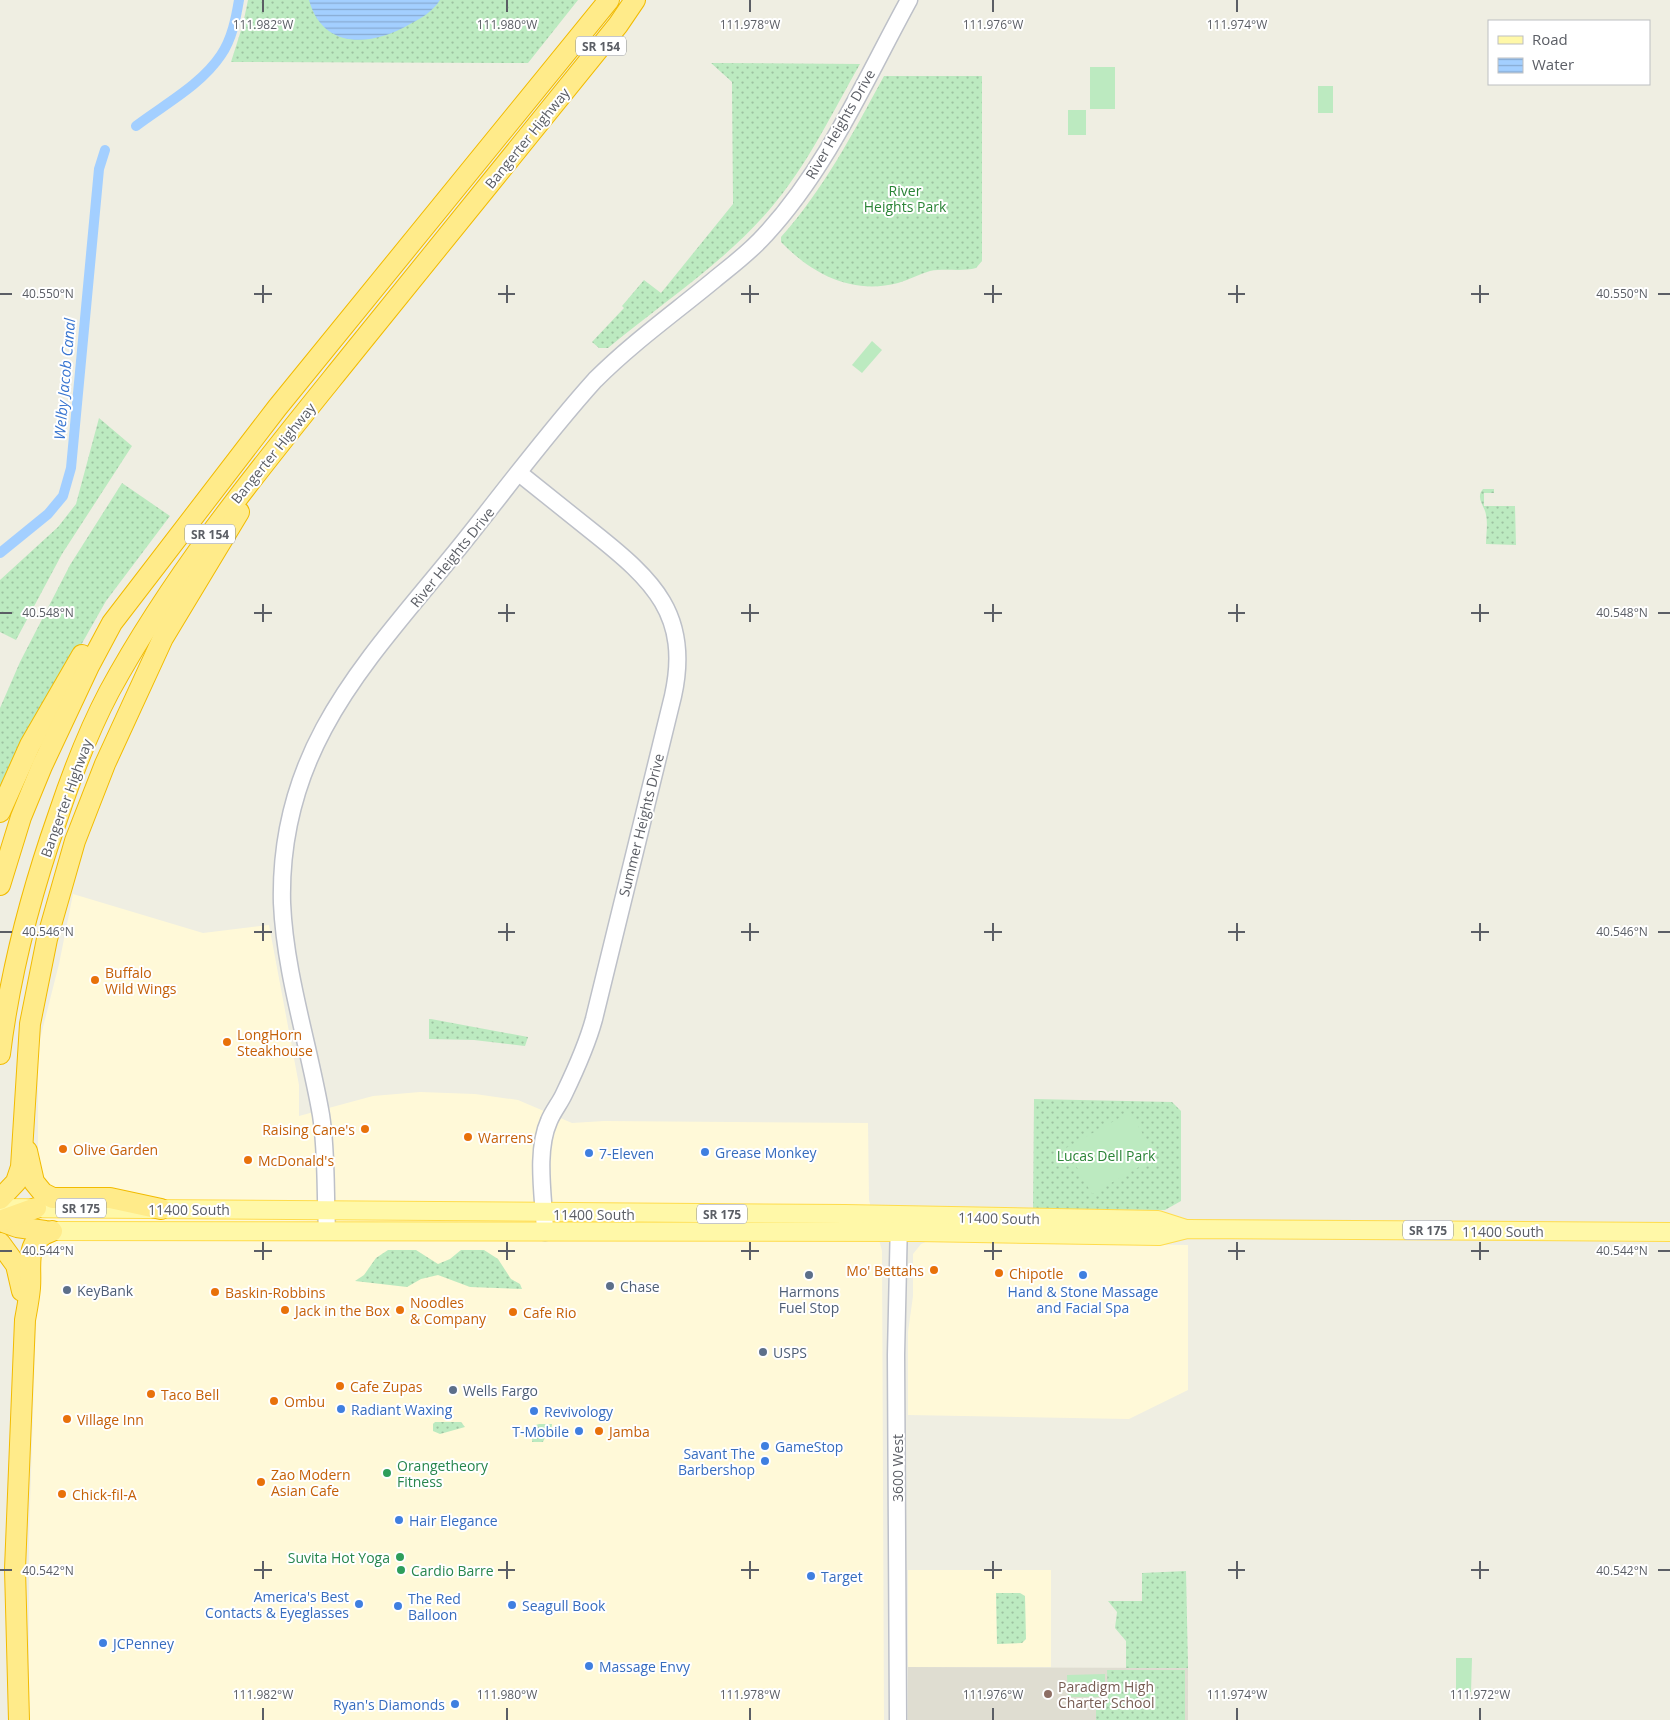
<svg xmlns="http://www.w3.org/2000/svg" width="1670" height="1720" font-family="'Open Sans',sans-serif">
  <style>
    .commercial { fill: #fff9d8 }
    .education { fill: #dfddd1 }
    .grass { fill: url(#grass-dots) }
    .garden { fill: #bceac0 }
    .water { fill: url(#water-rules) }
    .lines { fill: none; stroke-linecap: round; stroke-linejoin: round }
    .canal { stroke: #a3cfff; stroke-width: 10 }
    .secondary-casing { stroke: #bdc0c8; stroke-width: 19 }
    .primary-casing { stroke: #ffdc4c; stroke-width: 20 }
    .highway-casing { stroke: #f2bb00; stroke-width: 22 }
    .secondary { stroke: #fff; stroke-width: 16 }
    .primary { stroke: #fff8a8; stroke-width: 18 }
    .highway { stroke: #ffeb8a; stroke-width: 20 }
    .ticks { fill: none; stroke: #5b5e65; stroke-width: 2 }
    .food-dot { fill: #e8710a; stroke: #fff; stroke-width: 2 }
    .shop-dot { fill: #3f7fe0; stroke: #fff; stroke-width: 2 }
    .service-dot { fill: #5c6f8a; stroke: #fff; stroke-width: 2 }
    .leisure-dot { fill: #2e9e5b; stroke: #fff; stroke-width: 2 }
    .education-dot { fill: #8d6e63; stroke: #fff; stroke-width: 2 }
    .labels { text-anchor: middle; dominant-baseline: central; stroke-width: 4; stroke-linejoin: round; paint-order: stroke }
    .shield { fill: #fff; stroke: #8c8e93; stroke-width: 1 }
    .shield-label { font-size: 12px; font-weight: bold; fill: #5b5e65 }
    .street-label { font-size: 14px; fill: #5b5e65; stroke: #fff }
    .park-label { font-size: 14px; fill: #2b8437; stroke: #fff }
    .food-label { font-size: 14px; fill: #c56008; stroke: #fff; text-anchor: start }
    .shop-label { font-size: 14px; fill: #366cbe; stroke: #fff; text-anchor: start }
    .service-label { font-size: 14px; fill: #4e5e75; stroke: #fff; text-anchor: start }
    .leisure-label { font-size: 14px; fill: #27864d; stroke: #fff; text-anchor: start }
    .education-label { font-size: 14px; fill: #785e54; stroke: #fff; text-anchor: start }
    .water-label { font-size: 15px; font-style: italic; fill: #3875d0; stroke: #fff }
    .ticks-label { font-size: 12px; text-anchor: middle; fill: #5b5e65; stroke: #fff; stroke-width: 4; stroke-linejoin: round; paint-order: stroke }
  </style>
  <defs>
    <pattern id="grass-dots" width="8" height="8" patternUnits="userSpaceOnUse" patternTransform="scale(1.25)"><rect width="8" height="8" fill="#bceac0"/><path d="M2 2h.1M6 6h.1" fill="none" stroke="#9cc1a0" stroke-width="1.8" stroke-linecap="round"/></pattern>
    <pattern id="water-rules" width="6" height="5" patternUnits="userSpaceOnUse" patternTransform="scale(1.25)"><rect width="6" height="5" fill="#a3cfff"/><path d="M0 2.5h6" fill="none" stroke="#88abd2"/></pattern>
  </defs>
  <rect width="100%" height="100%" fill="#efeee2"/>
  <!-- commercial -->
  <g class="commercial">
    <polygon points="73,894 203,933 269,925 299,1085 299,1116 373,1096 420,1092 475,1094 518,1100 572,1123 604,1121 868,1123 869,1200 882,1251 884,1720 29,1720 29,1537 38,1256 38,1057 40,1039 59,964"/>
    <polygon points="928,1241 1188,1245 1188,1390 1129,1419 908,1415 908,1332 913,1296 913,1254 921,1244"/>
    <rect x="908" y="1570" width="143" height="97"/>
  </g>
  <!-- education -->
  <polygon class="education" points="908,1667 1188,1668 1188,1720 908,1720"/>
  <!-- grass -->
  <g class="grass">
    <polygon points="248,0 578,0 528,63 231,62 243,24"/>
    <path d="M711 63 860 64C832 113 807 166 770 209 724 263 662 303 608 348H599L592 342 624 308 622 306 644 280 661 293 733 204 732 82Z"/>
    <path d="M884 76H982V261L976 268C962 272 945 268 930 271 919 274 909 280 898 283 852 295 812 274 781 242V237C824 189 853 133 884 76Z"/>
    <polygon points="99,418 132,446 62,554 16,640 0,632 0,580 58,527 76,504"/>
    <polygon points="122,483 170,516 106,601 0,788 0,708 20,662 70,565"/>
    <path d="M1483 489H1494V493H1484V506H1515L1516 545 1486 544C1486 535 1488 524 1486 515 1485 506 1475 498 1483 489Z"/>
    <polygon points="429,1019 431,1019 528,1037 525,1046 474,1040 429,1039"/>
    <polygon points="1034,1099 1172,1102 1181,1111 1181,1201 1165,1210 1033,1209"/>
    <polygon points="388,1250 416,1250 438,1264 450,1259 461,1250 484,1250 498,1259 511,1279 520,1284 522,1289 470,1287 438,1275 421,1279 407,1287 355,1281 364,1275 376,1258"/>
    <polygon points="435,1422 461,1422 465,1427 440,1434 433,1431 433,1424"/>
    <polygon points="539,1424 552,1424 551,1433 546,1435 543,1442 532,1442 533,1426"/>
    <polygon points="1186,1571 1188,1668 1126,1668 1126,1641 1115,1628 1117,1612 1108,1601 1142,1601 1142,1573"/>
    <polygon points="996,1593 1020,1593 1025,1596 1026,1639 1022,1643 997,1644"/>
    <polygon points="1107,1670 1185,1670 1185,1720 1096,1720 1096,1699 1108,1699"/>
  </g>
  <!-- garden -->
  <g class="garden">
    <rect x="1090" y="67" width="25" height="42"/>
    <rect x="1318" y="86" width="15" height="27"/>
    <rect x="1068" y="110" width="18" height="25"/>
    <polygon points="872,341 882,350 862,373 852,365"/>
    <polygon points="1130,1112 1156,1157 1092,1194 1066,1148"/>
    <polygon points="1456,1658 1472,1658 1471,1692 1456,1692"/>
    <polygon points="1105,1674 1105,1697 1068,1697 1067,1675"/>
  </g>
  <!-- water -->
  <path class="water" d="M309 0H440C433 11 422 18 410 24 373 46 323 51 309 0Z"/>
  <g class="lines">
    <!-- canal -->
    <g class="canal">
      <path d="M136 126C165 104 201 85 221 55 232 39 236 18 239 0"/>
      <polyline points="0,553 48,514 63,496 71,468 99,169 105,150"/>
    </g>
    <!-- secondary casing -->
    <g class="secondary-casing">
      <g id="secondary">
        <path d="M519 473C544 493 569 513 594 533 653 580 691 615 673 696L594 1019C587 1045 576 1069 564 1094 560 1103 553 1111 549 1121 535 1152 544 1199 545 1232"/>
        <path d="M327 1230C325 1192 327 1153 321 1115 309 1045 285 974 282 903 278 745 371 657 462 544 506 489 548 432 595 380 632 343 674 313 714 280 731 266 750 252 765 235 828 167 865 80 909 0"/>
        <polyline points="898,1720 896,1355 899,1220"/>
      </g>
    </g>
    <!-- primary casing -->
    <g class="primary-casing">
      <g id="primary">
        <polyline points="0,1208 845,1214 1158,1220 1186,1229"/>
        <polyline points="39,1231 917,1232 1159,1236 1187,1229 1670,1232"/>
      </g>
    </g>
    <!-- highway casing -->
    <g class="highway-casing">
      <g id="highway">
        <polyline points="0,812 30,745 82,655"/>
        <polyline points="0,885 21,817 42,766 89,666 112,623 277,408 609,0"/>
        <path d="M0 1054C10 973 31 893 58 816 72 774 88 732 109 692 178 565 270 456 360 344 446 238 532 131 618 25L635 0"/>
        <polyline points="27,1151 34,1182 43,1193 53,1198 110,1198 161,1209"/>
        <polyline points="0,1199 16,1182 21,1167 30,1024 47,939 75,841 105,764 163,638 239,512"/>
        <polyline points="0,1221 17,1227 45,1231"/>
        <polyline points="0,1221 36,1208"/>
        <polyline points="0,1243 16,1265 22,1291"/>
        <path d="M19 1720 15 1569 25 1320C27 1309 29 1299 30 1288 32 1264 23 1241 52 1231"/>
      </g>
    </g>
    <!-- secondary -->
    <use href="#secondary" class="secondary"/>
    <!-- primary -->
    <use href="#primary" class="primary"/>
    <!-- highway -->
    <use href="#highway" class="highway"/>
  </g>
  <!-- ticks -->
  <path class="ticks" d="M263 0V12M507 0V12M750 0V12M993 0V12M1237 0V12M263 285V303M507 285V303M750 285V303M993 285V303M1237 285V303M1480 285V303M0 294H12M254 294H272M498 294H515M741 294H759M984 294H1002M1228 294H1245M1471 294H1489M1658 294H1670M263 604V622M507 604V622M750 604V622M993 604V622M1237 604V622M1480 604V622M0 613H12M254 613H272M498 613H515M741 613H759M984 613H1002M1228 613H1245M1471 613H1489M1658 613H1670M263 923V941M507 923V941M750 923V941M993 923V941M1237 923V941M1480 923V941M0 932H12M254 932H272M498 932H515M741 932H759M984 932H1002M1228 932H1245M1471 932H1489M1658 932H1670M263 1242V1260M507 1242V1260M750 1242V1260M993 1242V1260M1237 1242V1260M1480 1242V1260M0 1251H12M254 1251H272M498 1251H515M741 1251H759M984 1251H1002M1228 1251H1245M1471 1251H1489M1658 1251H1670M263 1561V1579M507 1561V1579M750 1561V1579M993 1561V1579M1237 1561V1579M1480 1561V1579M0 1570H12M254 1570H272M498 1570H515M741 1570H759M984 1570H1002M1228 1570H1245M1471 1570H1489M1658 1570H1670M263 1708V1720M507 1708V1720M750 1708V1720M993 1708V1720M1237 1708V1720M1480 1708V1720"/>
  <!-- markers -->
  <g class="food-dot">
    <circle cx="95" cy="980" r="5"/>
    <circle cx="227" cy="1042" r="5"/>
    <circle cx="365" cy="1129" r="5"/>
    <circle cx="468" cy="1137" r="5"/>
    <circle cx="63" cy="1149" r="5"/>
    <circle cx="248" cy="1160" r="5"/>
    <circle cx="934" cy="1270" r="5"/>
    <circle cx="999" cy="1273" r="5"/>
    <circle cx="215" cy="1292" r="5"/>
    <circle cx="285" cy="1310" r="5"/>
    <circle cx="400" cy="1310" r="5"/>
    <circle cx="513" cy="1312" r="5"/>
    <circle cx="340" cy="1386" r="5"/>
    <circle cx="151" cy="1394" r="5"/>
    <circle cx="274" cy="1401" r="5"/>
    <circle cx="67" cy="1419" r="5"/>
    <circle cx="599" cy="1431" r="5"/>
    <circle cx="261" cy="1482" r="5"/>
    <circle cx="62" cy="1494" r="5"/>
  </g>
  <g class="shop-dot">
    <circle cx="705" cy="1152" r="5"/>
    <circle cx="589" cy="1153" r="5"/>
    <circle cx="1083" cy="1275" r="5"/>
    <circle cx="341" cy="1409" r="5"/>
    <circle cx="534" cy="1411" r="5"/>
    <circle cx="579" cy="1431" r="5"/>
    <circle cx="765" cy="1446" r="5"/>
    <circle cx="765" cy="1461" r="5"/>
    <circle cx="399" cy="1520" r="5"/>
    <circle cx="811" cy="1576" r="5"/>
    <circle cx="359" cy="1604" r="5"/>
    <circle cx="512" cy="1605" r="5"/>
    <circle cx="398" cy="1606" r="5"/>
    <circle cx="103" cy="1643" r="5"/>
    <circle cx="589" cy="1666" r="5"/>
    <circle cx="455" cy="1704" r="5"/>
  </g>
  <g class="service-dot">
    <circle cx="809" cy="1275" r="5"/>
    <circle cx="610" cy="1286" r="5"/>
    <circle cx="67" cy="1290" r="5"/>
    <circle cx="763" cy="1352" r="5"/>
    <circle cx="453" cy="1390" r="5"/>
  </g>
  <g class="leisure-dot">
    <circle cx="387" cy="1473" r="5"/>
    <circle cx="400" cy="1557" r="5"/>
    <circle cx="401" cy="1570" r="5"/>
  </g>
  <circle class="education-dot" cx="1048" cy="1694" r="5"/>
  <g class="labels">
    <!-- shield labels -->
    <g class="shield">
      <rect x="576" y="36.5" width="50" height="19" rx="4"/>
      <rect x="185" y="524.5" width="50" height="19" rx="4"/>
      <rect x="56" y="1198.5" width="50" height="19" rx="4"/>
      <rect x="697" y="1204.5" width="50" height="19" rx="4"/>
      <rect x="1403" y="1220.5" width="50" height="19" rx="4"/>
    </g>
    <g class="shield-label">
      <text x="601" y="46">SR 154</text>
      <text x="210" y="534">SR 154</text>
      <text x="81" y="1208">SR 175</text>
      <text x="722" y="1214">SR 175</text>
      <text x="1428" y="1230">SR 175</text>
    </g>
    <!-- street labels -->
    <g class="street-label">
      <text transform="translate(840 124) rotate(-60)">River Heights Drive</text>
      <text transform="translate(527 138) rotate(-51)">Bangerter Highway</text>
      <text transform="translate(273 453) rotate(-51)">Bangerter Highway</text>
      <text transform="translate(452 557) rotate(-51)">River Heights Drive</text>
      <text transform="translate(66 798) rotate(-70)">Bangerter Highway</text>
      <text transform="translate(641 825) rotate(-76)">Summer Heights Drive</text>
      <text x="189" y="1209">11400 South</text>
      <text x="594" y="1214">11400 South</text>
      <text transform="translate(999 1218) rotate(1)">11400 South</text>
      <text x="1503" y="1231">11400 South</text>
      <text transform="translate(897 1468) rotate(-90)">3600 West</text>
    </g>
    <!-- park labels -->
    <g class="park-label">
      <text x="905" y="190">River<tspan x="905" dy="16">Heights Park</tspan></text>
      <text x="1106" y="1155">Lucas Dell Park</text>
    </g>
    <!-- food labels -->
    <g class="food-label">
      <text x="105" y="972">Buffalo<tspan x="105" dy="16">Wild Wings</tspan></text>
      <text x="237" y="1034">LongHorn<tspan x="237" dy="16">Steakhouse</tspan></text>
      <text x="355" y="1129" text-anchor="end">Raising Cane's</text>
      <text x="478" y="1137">Warrens</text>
      <text x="73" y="1149">Olive Garden</text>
      <text x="258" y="1160">McDonald's</text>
      <text x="924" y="1270" text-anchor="end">Mo' Bettahs</text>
      <text x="1009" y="1273">Chipotle</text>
      <text x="225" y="1292">Baskin-Robbins</text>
      <text x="410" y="1302">Noodles<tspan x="410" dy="16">&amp; Company</tspan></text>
      <text x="295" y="1310">Jack in the Box</text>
      <text x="523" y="1312">Cafe Rio</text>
      <text x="350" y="1386">Cafe Zupas</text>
      <text x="161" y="1394">Taco Bell</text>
      <text x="284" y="1401">Ombu</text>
      <text x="77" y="1419">Village Inn</text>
      <text x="609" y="1431">Jamba</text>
      <text x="271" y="1474">Zao Modern<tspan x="271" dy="16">Asian Cafe</tspan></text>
      <text x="72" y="1494">Chick-fil-A</text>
    </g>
    <!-- shop labels -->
    <g class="shop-label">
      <text x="715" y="1152">Grease Monkey</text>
      <text x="599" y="1153">7-Eleven</text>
      <text x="1083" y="1291" text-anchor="middle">Hand &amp; Stone Massage<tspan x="1083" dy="16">and Facial Spa</tspan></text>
      <text x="351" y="1409">Radiant Waxing</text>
      <text x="544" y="1411">Revivology</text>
      <text x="569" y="1431" text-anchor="end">T-Mobile</text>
      <text x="775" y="1446">GameStop</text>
      <text x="755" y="1453" text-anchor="end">Savant The<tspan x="755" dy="16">Barbershop</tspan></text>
      <text x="409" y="1520">Hair Elegance</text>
      <text x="821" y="1576">Target</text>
      <text x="349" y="1596" text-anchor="end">America's Best<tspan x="349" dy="16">Contacts &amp; Eyeglasses</tspan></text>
      <text x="408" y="1598">The Red<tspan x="408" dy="16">Balloon</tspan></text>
      <text x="522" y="1605">Seagull Book</text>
      <text x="113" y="1643">JCPenney</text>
      <text x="599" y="1666">Massage Envy</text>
      <text x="445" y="1704" text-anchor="end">Ryan's Diamonds</text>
    </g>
    <!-- service labels -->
    <g class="service-label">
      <text x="620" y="1286">Chase</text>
      <text x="77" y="1290">KeyBank</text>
      <text x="809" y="1291" text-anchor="middle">Harmons<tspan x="809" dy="16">Fuel Stop</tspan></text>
      <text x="773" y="1352">USPS</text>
      <text x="463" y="1390">Wells Fargo</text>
    </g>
    <!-- leisure labels -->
    <g class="leisure-label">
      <text x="397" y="1465">Orangetheory<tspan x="397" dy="16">Fitness</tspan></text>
      <text x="390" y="1557" text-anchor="end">Suvita Hot Yoga</text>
      <text x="411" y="1570">Cardio Barre</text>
    </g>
    <!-- education labels -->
    <g class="education-label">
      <text x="1058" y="1686">Paradigm High<tspan x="1058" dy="16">Charter School</tspan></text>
    </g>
    <!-- water labels -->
    <g class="water-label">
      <text transform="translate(64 379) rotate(-85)">Welby Jacob Canal</text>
    </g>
  </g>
  <g class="ticks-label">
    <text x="263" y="29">111.982°W</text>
    <text x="507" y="29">111.980°W</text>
    <text x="750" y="29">111.978°W</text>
    <text x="993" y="29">111.976°W</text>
    <text x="1237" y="29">111.974°W</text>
    <text x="48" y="298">40.550°N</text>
    <text x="1622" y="298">40.550°N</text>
    <text x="48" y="617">40.548°N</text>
    <text x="1622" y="617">40.548°N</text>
    <text x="48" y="936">40.546°N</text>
    <text x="1622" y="936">40.546°N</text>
    <text x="48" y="1255">40.544°N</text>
    <text x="1622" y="1255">40.544°N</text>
    <text x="48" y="1575">40.542°N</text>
    <text x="1622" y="1575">40.542°N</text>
    <text x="263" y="1699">111.982°W</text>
    <text x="507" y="1699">111.980°W</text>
    <text x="750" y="1699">111.978°W</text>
    <text x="993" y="1699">111.976°W</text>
    <text x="1237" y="1699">111.974°W</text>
    <text x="1480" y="1699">111.972°W</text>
  </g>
  <!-- legend -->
  <rect x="1488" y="20" width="162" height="65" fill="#ffffff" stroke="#bdbfc1"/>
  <rect x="1498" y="36" width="25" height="8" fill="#fff8a8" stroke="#bdbfc1"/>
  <text x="1532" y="45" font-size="15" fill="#5b5e65">Road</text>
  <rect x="1498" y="58" width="25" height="15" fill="url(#water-rules)" stroke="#bdbfc1"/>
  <text x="1532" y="70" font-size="15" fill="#5b5e65">Water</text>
</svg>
